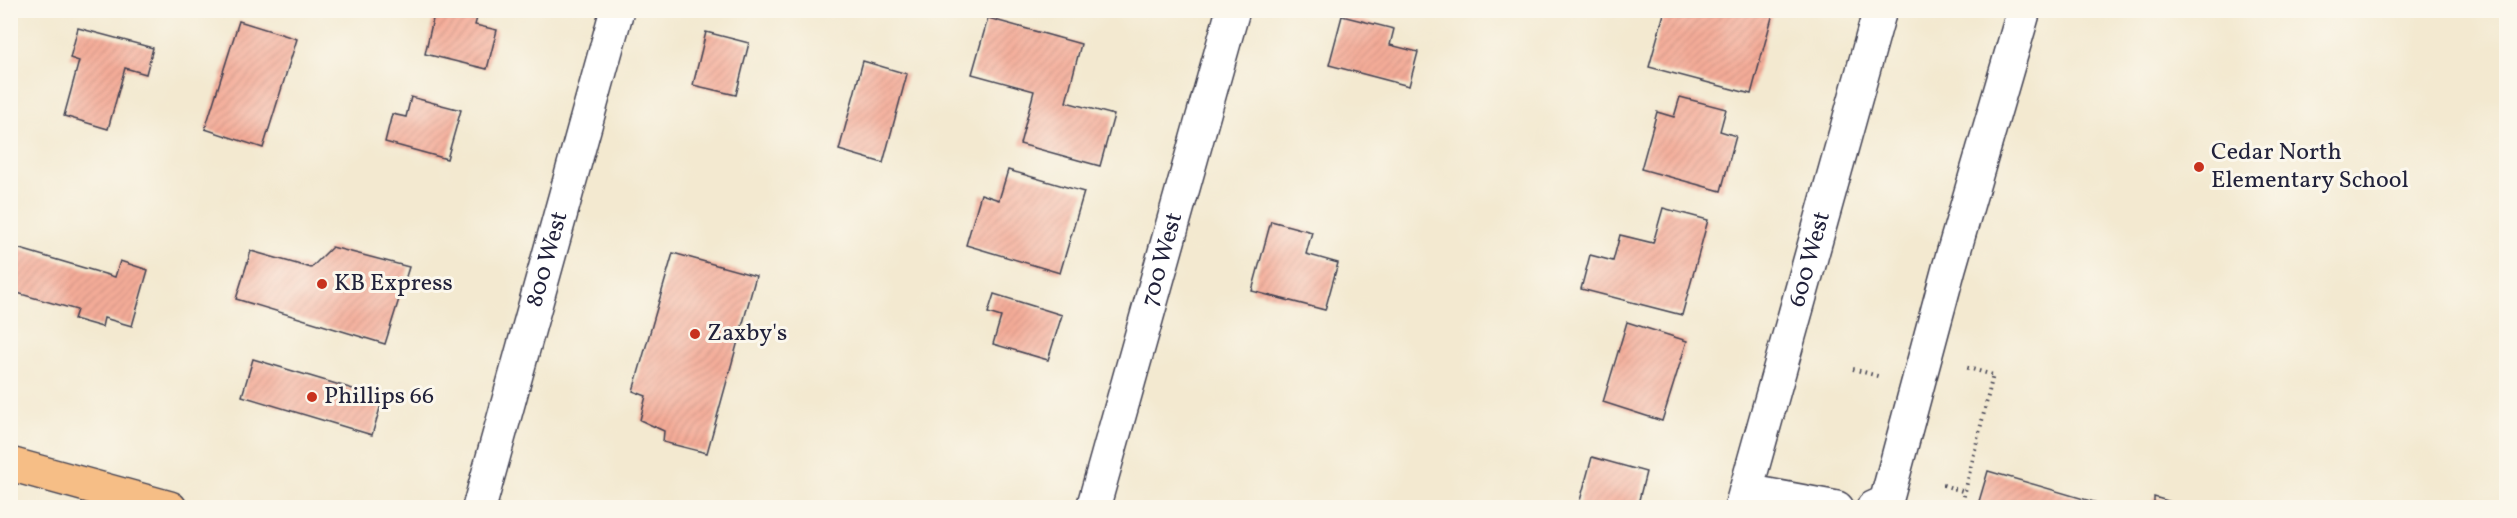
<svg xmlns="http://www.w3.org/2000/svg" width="2517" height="518" font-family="Vollkorn,serif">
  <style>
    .building { fill: url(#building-hatch) }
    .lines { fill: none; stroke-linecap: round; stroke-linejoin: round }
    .minor-casing { stroke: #414051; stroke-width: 36 }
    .major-casing { stroke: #414051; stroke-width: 36 }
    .path { stroke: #414051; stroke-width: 4; stroke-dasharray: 1.5 4.5; stroke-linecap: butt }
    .minor { stroke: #fff; stroke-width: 33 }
    .major { stroke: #f6be86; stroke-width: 33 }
    .poi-dot { fill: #c8321e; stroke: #fbf7ec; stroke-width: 2 }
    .labels { text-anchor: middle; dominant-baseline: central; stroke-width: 6; stroke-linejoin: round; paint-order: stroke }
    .poi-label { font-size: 24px; fill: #22223b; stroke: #fbf7ec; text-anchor: start }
    .street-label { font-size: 24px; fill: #22223b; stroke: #fbf7ec }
  </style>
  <defs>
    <pattern id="building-hatch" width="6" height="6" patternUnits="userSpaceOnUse" patternTransform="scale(1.5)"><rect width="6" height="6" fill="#f4ac98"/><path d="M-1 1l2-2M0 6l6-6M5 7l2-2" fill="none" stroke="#d19484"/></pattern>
  </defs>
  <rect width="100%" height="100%" fill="#fbf7ec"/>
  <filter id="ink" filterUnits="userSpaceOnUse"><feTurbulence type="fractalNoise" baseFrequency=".0167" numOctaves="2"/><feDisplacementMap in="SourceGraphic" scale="12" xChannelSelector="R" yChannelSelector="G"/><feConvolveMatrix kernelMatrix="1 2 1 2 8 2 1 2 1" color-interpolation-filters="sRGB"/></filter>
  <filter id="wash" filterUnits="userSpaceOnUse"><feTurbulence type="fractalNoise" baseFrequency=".008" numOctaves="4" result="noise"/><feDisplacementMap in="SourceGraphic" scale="24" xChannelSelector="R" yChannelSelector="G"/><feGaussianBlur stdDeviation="1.35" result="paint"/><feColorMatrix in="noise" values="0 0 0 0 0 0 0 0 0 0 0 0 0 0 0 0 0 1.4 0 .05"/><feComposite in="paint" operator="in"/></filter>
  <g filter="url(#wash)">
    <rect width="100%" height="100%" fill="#f3e9d0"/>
    <g id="blocks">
      <!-- building -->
      <g class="building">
        <polygon points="435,10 479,10 475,25 497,30 487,69 425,54"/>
        <polygon points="1665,10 1774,10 1751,94 1649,67"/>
        <polygon points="1342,16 1394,29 1390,45 1418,52 1409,86 1329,65"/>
        <polygon points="988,18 1081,44 1066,102 1114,115 1100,166 1020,144 1034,91 972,74"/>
        <polygon points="239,21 297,39 263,148 205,129"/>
        <polygon points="78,28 153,48 146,74 125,68 108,129 64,116 79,61 70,58"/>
        <polygon points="706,32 749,43 736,95 693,85"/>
        <polygon points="863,61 907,74 883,163 839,150"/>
        <polygon points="411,97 461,110 447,159 385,142 392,114 406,117"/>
        <polygon points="1680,97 1726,109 1720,131 1736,136 1721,191 1641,169 1657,112 1674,117"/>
        <polygon points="1008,170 1084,192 1060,273 966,245 981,194 999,200"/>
        <polygon points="1663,208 1708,220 1682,315 1581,289 1590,255 1613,261 1620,235 1653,243"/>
        <polygon points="1271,221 1312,232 1306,254 1338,263 1325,310 1252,291"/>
        <polygon points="10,246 115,277 120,261 148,270 132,326 104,318 102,327 74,319 77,310 10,291"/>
        <polygon points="332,247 409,267 385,344 236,299 251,251 311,268"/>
        <polygon points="673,253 756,276 707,453 663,442 664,431 640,420 646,396 633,391"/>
        <polygon points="994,294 1062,315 1048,360 993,344 1001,317 988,313"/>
        <polygon points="1627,322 1687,341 1662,421 1603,402"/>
        <polygon points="253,359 383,398 372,435 242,396"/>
        <polygon points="1592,457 1646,472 1637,508 1578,508"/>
        <polygon points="1988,471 2111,507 2111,508 1977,508"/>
        <polygon points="2154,497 2189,507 2189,508 2154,508"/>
      </g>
    </g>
  </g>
  <g filter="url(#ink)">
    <use href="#blocks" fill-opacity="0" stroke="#414051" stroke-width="1.5"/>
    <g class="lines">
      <!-- minor casing -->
      <g class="minor-casing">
        <g id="minor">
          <polyline points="1746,491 1837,508"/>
          <path id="s1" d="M479 508 617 10"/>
          <path id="s2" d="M1093 508 1233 10"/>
          <path id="s3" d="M1741 508 1880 10"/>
          <polyline points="1873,508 1886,502 1949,268 2024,10"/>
        </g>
      </g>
      <!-- major casing -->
      <g class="major-casing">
        <polyline id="major" points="10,464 170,508"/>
      </g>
      <!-- path -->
      <g class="path">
        <polyline points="1853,369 1881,377"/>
        <polyline points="1943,485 1965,492"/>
        <polyline points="1961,508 1993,375 1965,367"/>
      </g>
      <!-- minor -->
      <use href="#minor" class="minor"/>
      <!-- major -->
      <use href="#major" class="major"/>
    </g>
  </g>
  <!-- markers -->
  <g class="poi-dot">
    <circle cx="2199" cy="167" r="6"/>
    <circle cx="322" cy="284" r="6"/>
    <circle cx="695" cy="334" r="6"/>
    <circle cx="312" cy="397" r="6"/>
  </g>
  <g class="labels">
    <!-- poi labels -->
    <g class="poi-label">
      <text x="2211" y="153">Cedar North<tspan x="2211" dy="28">Elementary School</tspan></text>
      <text x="334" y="284">KB Express</text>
      <text x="707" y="334">Zaxby's</text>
      <text x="324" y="397">Phillips 66</text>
    </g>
    <!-- street labels -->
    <g class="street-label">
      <text stroke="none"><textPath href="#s1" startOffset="258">800 West</textPath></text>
      <text stroke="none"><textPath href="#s2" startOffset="258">700 West</textPath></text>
      <text stroke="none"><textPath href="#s3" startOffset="258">600 West</textPath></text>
    </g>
  </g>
  <!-- margin -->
  <rect width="2517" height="518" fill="none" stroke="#fbf7ec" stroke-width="36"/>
</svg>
